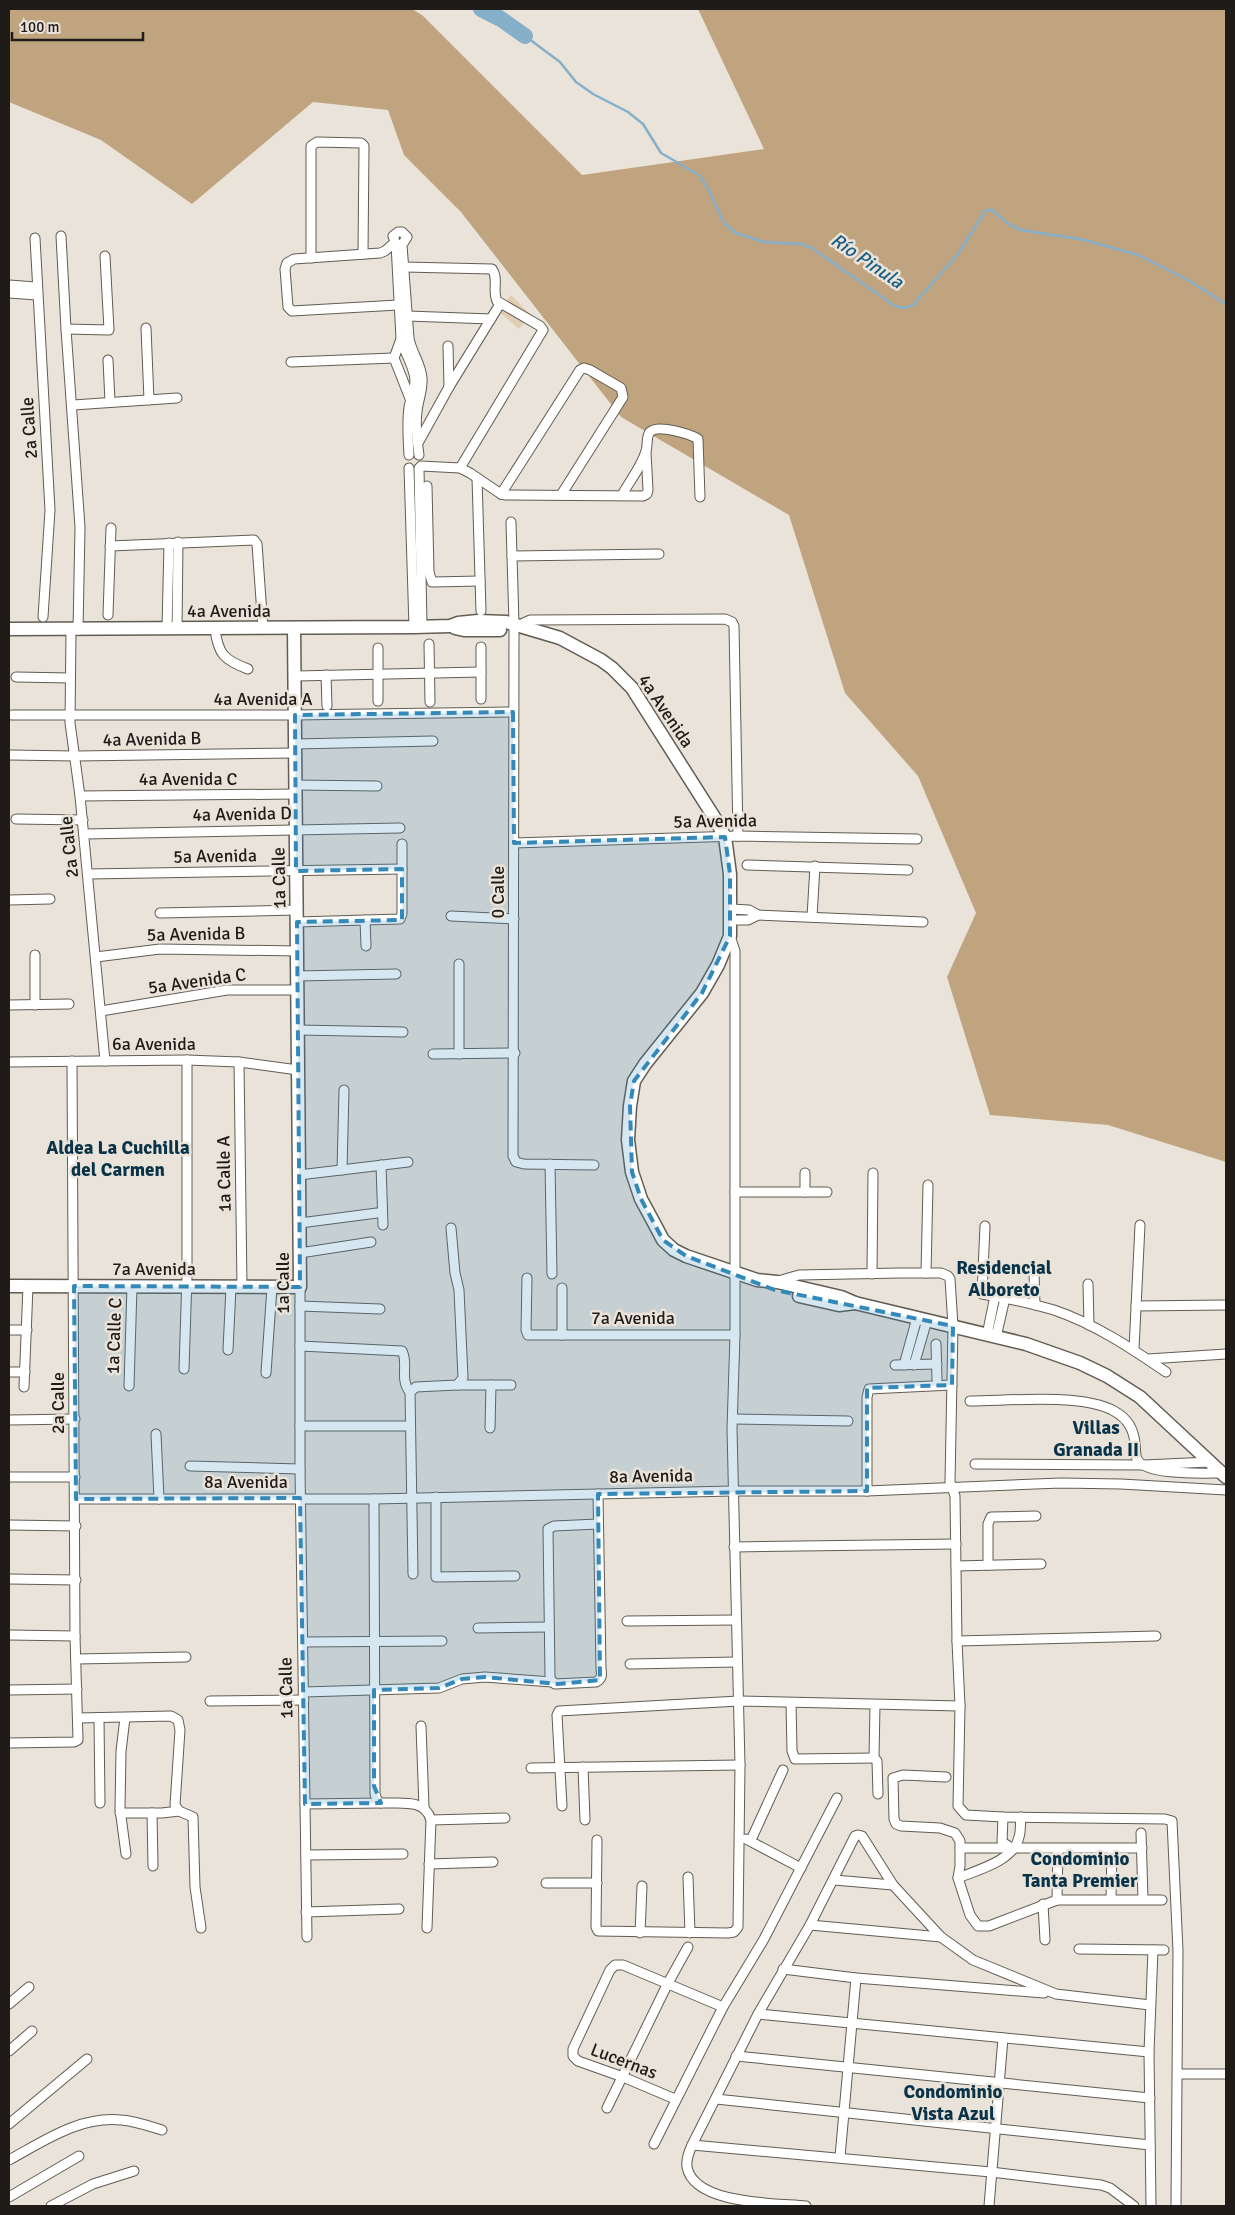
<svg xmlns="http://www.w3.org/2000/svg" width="1235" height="2215" font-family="Signika,sans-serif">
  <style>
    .green { fill: #e1cdb0 }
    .forest { fill: #bfa47f }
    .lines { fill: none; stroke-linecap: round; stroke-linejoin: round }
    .stream { stroke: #86afca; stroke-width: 2.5 }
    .river { stroke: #86afca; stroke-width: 16 }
    .street-casing { stroke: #625c53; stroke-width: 11 }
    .secondary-casing { stroke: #625c53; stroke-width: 15 }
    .street { stroke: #fff; stroke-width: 9 }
    .secondary { stroke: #fff; stroke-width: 12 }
    .marked { fill: #3589b9; fill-opacity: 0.2; stroke: #3589b9; stroke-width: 4; stroke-dasharray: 10 6; stroke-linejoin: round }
    .labels { text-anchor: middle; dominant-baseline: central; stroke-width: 5; stroke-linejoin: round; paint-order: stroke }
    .street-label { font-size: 18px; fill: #1e1b18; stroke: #eae3d9 }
    .water-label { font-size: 19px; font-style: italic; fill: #185d82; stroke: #eae3d9 }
    .neighbourhood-label { font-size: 19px; font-weight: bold; fill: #093349; stroke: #eae3d9 }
  </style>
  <rect width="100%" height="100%" fill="#eae3d9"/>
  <!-- green -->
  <polygon class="green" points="511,295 530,314 519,329 498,311"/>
  <!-- forest -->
  <polygon class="forest" points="9,9 412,9 422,15 582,175 764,149 698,9 1226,9 1226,1162 1108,1125 990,1115 947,977 976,913 918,776 845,693 789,515 621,417 461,212 404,155 388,110 313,102 192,204 101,140 9,102"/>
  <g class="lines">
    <!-- stream -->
    <polyline class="stream" points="525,36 560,62 576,82 593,94 628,112 643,124 661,153 699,175 707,187 724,223 736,233 764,242 802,244 810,247 895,306 904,308 913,305 957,255 986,210 992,210 1008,224 1021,230 1085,240 1138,255 1186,279 1226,304"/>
    <!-- river -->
    <polyline class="river" points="481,9 501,19 525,36"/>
    <!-- street casing -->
    <g class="street-casing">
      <g id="street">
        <polyline points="61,236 66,329 80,527 78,630"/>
        <polyline points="35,238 50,510 43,617"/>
        <polyline points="394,243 385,251 380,253 294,259 287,263 285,269 288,307 292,311 398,305"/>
        <path d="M396 244 401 338C404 353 414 365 415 380 415 390 411 397 409 407 407 422 408 440 409 455"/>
        <path d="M402 245 396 244 393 236 398 232H402L407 237 402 245 409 338C411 352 421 363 422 378 423 390 418 400 417 412 415 426 417 441 419 455"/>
        <polyline points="311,258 311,146 317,142 361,143 364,146 363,254"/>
        <path d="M404 267 492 269C499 278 492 291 497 301L540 326 543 330 460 468"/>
        <polyline points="9,285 36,287"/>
        <polyline points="9,293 37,295"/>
        <polyline points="407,316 491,319"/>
        <polyline points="146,328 149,400"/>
        <polyline points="66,329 109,330 105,256"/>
        <polyline points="401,339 394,358 411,401"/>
        <polyline points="448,346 449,387"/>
        <polyline points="108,360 110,402"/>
        <polyline points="291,362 394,358"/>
        <polyline points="73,405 177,398"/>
        <polyline points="418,443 449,387 500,304"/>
        <polyline points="421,466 460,468 470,473 501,494 506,495 643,496 647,494 648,490 646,452"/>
        <polyline points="409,468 414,627"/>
        <polyline points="419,468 422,626"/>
        <polyline points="477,478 481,611"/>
        <polyline points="427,486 429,572 432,582 480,581"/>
        <polyline points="501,494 580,370 584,368 590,370 621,388 623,397 561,495"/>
        <path d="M622 495C629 482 642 466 646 451 648 445 646 436 650 432 658 424 690 434 698 439L700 497"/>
        <polyline points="511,522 514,624"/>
        <polyline points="110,546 254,540 257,544 263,628"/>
        <polyline points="512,556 659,554"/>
        <polyline points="108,615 111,528"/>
        <polyline points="517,626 530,620 725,619 732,622 734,626 738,836"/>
        <polyline points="167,629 169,543"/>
        <polyline points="177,629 178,542"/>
        <path d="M215 629C218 654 224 660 248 669"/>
        <polyline points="514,629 513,1156 516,1162 524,1164 594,1165"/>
        <polyline points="71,630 70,723 80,796 105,1061"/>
        <polyline points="429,644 430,702"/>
        <polyline points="481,647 481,699"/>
        <polyline points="378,648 378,701"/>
        <polyline points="326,675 327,706"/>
        <polyline points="296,676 481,672"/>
        <polyline points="16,677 70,678"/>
        <polyline points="12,715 295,715 513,712"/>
        <polyline points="295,744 433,741"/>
        <polyline points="9,755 76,756 295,753"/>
        <polyline points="295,785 377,786"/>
        <polyline points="80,796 296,794"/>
        <polyline points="16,819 83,820"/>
        <polyline points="84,834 400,828"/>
        <polyline points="514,843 738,836 917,839"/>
        <polyline points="747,865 908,870"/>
        <polyline points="88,874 402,869"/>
        <polyline points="9,900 50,899"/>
        <polyline points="731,909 749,910 758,915 923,922"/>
        <polyline points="160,913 297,910"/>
        <polyline points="451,916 514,919"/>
        <polyline points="812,917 815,866"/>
        <polyline points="365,920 366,946"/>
        <polyline points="730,920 748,920 758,915"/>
        <polyline points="297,922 400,919 402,914 402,844"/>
        <polyline points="35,955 35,1005"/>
        <polyline points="96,957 160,949 297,951"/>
        <polyline points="297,976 396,974"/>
        <polyline points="9,1005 69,1004"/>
        <polyline points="101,1011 227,990 297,990"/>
        <polyline points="298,1030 403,1032"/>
        <polyline points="433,1054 515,1053"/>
        <polyline points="459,1054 459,964"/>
        <polyline points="9,1062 187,1060 239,1062 298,1070"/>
        <polyline points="239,1062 242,1287"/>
        <polyline points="550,1164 552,1274"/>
        <polyline points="381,1165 383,1225"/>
        <polyline points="342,1170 344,1090"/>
        <polyline points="299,1175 408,1162"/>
        <polyline points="735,1192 827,1192"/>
        <polyline points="805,1192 805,1173"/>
        <polyline points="300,1223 377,1213"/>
        <path d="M985 1226 982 1294C1006 1298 1030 1303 1054 1310 1095 1324 1131 1348 1166 1372"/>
        <polyline points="300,1253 371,1242"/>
        <polyline points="1034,1272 1035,1305"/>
        <polyline points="926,1273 928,1185"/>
        <polyline points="872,1274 873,1173"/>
        <polyline points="527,1278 526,1330 528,1335 735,1335"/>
        <polyline points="778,1281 799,1275 900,1273 941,1273 948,1276 950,1279 953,1326 950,1482 955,1496 957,1641 960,1706 958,1806 966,1815 1003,1817 1165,1819 1172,1821 1178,1951 1176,2206"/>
        <polyline points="1088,1284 1089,1325"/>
        <polyline points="300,1287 300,1469 307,1937"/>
        <polyline points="562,1288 562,1335"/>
        <polyline points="300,1306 380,1309"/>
        <polyline points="1136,1306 1226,1305"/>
        <polyline points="9,1330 27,1330"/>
        <polyline points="987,1335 995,1296"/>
        <polyline points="996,1337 1005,1298"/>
        <polyline points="936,1344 937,1380"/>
        <path d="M300 1346 402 1351C409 1363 399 1379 410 1392"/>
        <polyline points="1134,1349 1140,1225"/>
        <polyline points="228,1350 231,1287"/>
        <polyline points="1148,1359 1226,1354"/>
        <polyline points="895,1365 937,1364"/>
        <polyline points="904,1365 917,1318"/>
        <polyline points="914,1365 927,1320"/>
        <polyline points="184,1369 187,1276 187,1060"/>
        <polyline points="9,1372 25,1372"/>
        <polyline points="266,1373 272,1287"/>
        <polyline points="457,1385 511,1385"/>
        <polyline points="129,1386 132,1287"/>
        <polyline points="24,1387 28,1286"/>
        <path d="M970 1401C1008 1401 1082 1393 1114 1411 1127 1418 1134 1429 1135 1444 1136 1449 1135 1455 1137 1459 1145 1476 1205 1473 1222 1473"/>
        <polyline points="733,1419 848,1421"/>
        <polyline points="9,1420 75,1419"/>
        <polyline points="300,1426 410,1426"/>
        <polyline points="490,1428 491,1385"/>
        <polyline points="156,1434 159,1499"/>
        <polyline points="975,1464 1144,1465 1210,1462"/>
        <polyline points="190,1466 300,1469"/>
        <polyline points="9,1477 75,1477"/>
        <polyline points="867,1491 867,1397 869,1389 952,1385"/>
        <path d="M598 1494 601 1669C602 1675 602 1679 596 1682L555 1684 550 1679V1675L548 1529 554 1526 598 1524"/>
        <polyline points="436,1497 436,1577 515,1576"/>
        <polyline points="76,1499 374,1499 733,1491 867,1491 1061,1483 1121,1484 1226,1490"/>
        <path d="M374 1499 375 1794 377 1800 381 1803C400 1804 425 1798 431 1820L427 1928"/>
        <polyline points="9,1525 76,1526"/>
        <polyline points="734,1547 956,1544"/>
        <polyline points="988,1565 988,1524 991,1517 1036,1516"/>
        <polyline points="956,1566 1041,1564"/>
        <polyline points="413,1574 410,1392 416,1387 457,1385 463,1378 459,1290 455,1273 451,1228"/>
        <polyline points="9,1579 76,1580"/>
        <polyline points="627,1621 736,1620"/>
        <polyline points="478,1628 548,1627"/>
        <polyline points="9,1635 75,1636"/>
        <polyline points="957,1641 1156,1636"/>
        <polyline points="303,1642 442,1641"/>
        <polyline points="76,1659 186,1657"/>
        <polyline points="630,1664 737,1662"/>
        <polyline points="9,1690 77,1689"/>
        <polyline points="304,1692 439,1688 462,1679 485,1677 552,1682"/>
        <polyline points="210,1701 304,1700"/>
        <polyline points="791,1703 792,1751 795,1759 874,1758"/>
        <polyline points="875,1705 874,1758 877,1761 878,1794"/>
        <polyline points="78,1718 171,1716 178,1720 180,1730 175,1805 179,1811 193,1817 195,1887 201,1928"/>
        <polyline points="99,1718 100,1803"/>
        <polyline points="125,1718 121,1751 120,1809 126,1854"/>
        <polyline points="421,1726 424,1807"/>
        <polyline points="9,1743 74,1742 78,1740 75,1636 72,1061"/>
        <polyline points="583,1767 585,1820"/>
        <polyline points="531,1768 740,1765"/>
        <polyline points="946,1777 903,1775 893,1778 894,1819 896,1824 901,1826 940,1828 955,1833 960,1841 960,1866 958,1878 970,1915 978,1926 989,1926 1057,1900 1162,1900"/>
        <polyline points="305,1804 381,1803"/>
        <polyline points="562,1806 557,1715 559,1711 739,1701 960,1706"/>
        <polyline points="120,1813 162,1813 179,1811"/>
        <polyline points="152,1813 153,1866"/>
        <polyline points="1003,1817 1002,1842 1013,1849"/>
        <polyline points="431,1820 505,1818"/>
        <polyline points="1141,1833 1143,1899"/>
        <polyline points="746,1839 801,1868"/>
        <polyline points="597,1840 596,1927 598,1931 728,1933 734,1932 738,1927 740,1765 732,1429 735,1335 735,951 730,936"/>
        <polyline points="751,1840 783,1770"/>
        <polyline points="960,1848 1142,1848"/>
        <polyline points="306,1855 403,1854"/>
        <polyline points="429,1864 493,1862"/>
        <polyline points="688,1877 690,1933"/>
        <path d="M958 1878C977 1870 1014 1861 1019 1837 1021 1831 1020 1824 1021 1817"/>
        <polyline points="834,1880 893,1885"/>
        <polyline points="546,1883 597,1883"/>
        <polyline points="1111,1899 1112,1849"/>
        <polyline points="1057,1900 1058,1850"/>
        <polyline points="1043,1904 1045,1940"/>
        <polyline points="306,1912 399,1909"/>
        <polyline points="810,1925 941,1937"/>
        <polyline points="640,1933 642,1886"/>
        <polyline points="1079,1949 1164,1950"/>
        <polyline points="783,1969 856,1978 1044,1993"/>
        <polyline points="9,2004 29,1987"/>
        <polyline points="758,2014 1149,2052"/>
        <polyline points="9,2051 32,2031"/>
        <polyline points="736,2056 1150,2098"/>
        <polyline points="1178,2074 1226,2074"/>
        <polyline points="675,2099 623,2077 578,2061 573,2056 573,2049 610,1970 615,1965 623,1965 723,2007"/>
        <polyline points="716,2099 1150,2145"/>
        <polyline points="607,2108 668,1983 688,1947"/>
        <polyline points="9,2124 87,2059"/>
        <polyline points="654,2144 723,2007 764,1939 837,1798"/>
        <polyline points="692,2145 991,2172 1101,2185 1110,2188 1134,2206"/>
        <polyline points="840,2157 856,1978"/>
        <path d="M9 2160C44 2141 79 2116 121 2120 135 2121 149 2126 162 2130"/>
        <polyline points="9,2197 79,2156"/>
        <polyline points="51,2206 93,2184 134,2171"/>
        <path d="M806 2206C777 2203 694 2205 687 2167 686 2159 689 2152 692 2145L758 2014 810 1925 855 1836 858 1835 862 1836 893 1885 941 1937 973 1960 1056 1994 1150 2005"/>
        <polyline points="989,2206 1003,2038"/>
        <polyline points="1151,2206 1149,2052 1153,1950"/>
      </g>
    </g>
    <!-- secondary casing -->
    <g class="secondary-casing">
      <g id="secondary">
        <polyline points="455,628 464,630 500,630"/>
        <polyline points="9,629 414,627 450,626 458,623 478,621 506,622 560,638 601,660 612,668 632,688 714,817 725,837 730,874 730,936 718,965 702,993 645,1064 634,1081 630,1106 628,1140 632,1172 641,1199 654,1223 663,1240 674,1250 686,1256 757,1280 777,1282 841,1297 855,1303 1026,1344 1080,1363 1107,1376 1140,1397 1226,1477"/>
        <polyline points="9,1286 300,1287 294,628"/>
        <polyline points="799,1296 839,1305 855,1303"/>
      </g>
    </g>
    <!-- street -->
    <use href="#street" class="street"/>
    <!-- secondary -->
    <use href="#secondary" class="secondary"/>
  </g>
  <!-- marked area -->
  <path class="marked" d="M513 712 514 843 725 837 730 874V936L702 993 634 1081 630 1106 632 1172 641 1199 663 1240 686 1256 775 1290 953 1326 952 1385 867 1388V1491L598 1494 600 1680 558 1684 485 1677 462 1679 439 1688 374 1690V1786L381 1803 305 1804 300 1498 76 1499 74 1286 300 1287 297 922 402 920V869L296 871 295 715Z"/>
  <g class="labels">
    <!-- street labels -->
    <g class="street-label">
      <text transform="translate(29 428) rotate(-94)">2a Calle</text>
      <text x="229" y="611">4a Avenida</text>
      <text x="263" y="699">4a Avenida A</text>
      <text transform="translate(666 711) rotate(56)">4a Avenida</text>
      <text transform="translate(152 739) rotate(-1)">4a Avenida B</text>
      <text x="188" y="779">4a Avenida C</text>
      <text transform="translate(242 814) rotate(-1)">4a Avenida D</text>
      <text transform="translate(715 821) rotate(-1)">5a Avenida</text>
      <text transform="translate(69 847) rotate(-96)">2a Calle</text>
      <text transform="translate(215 856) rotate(-1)">5a Avenida</text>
      <text transform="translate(279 878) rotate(-91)">1a Calle</text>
      <text transform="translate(498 892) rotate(-90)">0 Calle</text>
      <text transform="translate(196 934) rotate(-1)">5a Avenida B</text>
      <text transform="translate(197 981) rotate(-8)">5a Avenida C</text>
      <text x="154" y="1044">6a Avenida</text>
      <text transform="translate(224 1174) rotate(-91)">1a Calle A</text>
      <text x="154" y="1269">7a Avenida</text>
      <text transform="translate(283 1283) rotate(-90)">1a Calle</text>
      <text x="633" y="1318">7a Avenida</text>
      <text transform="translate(114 1336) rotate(-88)">1a Calle C</text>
      <text transform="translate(58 1403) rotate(-90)">2a Calle</text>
      <text transform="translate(651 1476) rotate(-1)">8a Avenida</text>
      <text x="246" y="1482">8a Avenida</text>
      <text transform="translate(286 1688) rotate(-91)">1a Calle</text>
      <text transform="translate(624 2061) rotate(21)">Lucernas</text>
    </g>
    <!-- water labels -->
    <g class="water-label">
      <text transform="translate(867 261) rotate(34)">Río Pinula</text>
    </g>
    <!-- neighbourhood labels -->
    <g class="neighbourhood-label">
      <text x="118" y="1148">Aldea La Cuchilla<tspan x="118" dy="22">del Carmen</tspan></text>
      <text x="1004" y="1268">Residencial<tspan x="1004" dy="22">Alboreto</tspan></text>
      <text x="1096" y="1428">Villas<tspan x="1096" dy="22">Granada II</tspan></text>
      <text x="1080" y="1859">Condominio<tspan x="1080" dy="22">Tanta Premier</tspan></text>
      <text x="953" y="2092">Condominio<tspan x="953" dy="22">Vista Azul</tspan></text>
    </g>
  </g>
  <!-- border -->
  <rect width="1235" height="2215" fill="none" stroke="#1e1b18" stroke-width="20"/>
  <!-- scale -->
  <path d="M12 32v8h131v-8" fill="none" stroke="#1e1b18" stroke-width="2.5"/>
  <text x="20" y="32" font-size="15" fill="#1e1b18" stroke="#eae3d9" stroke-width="4" paint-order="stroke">100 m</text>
</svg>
